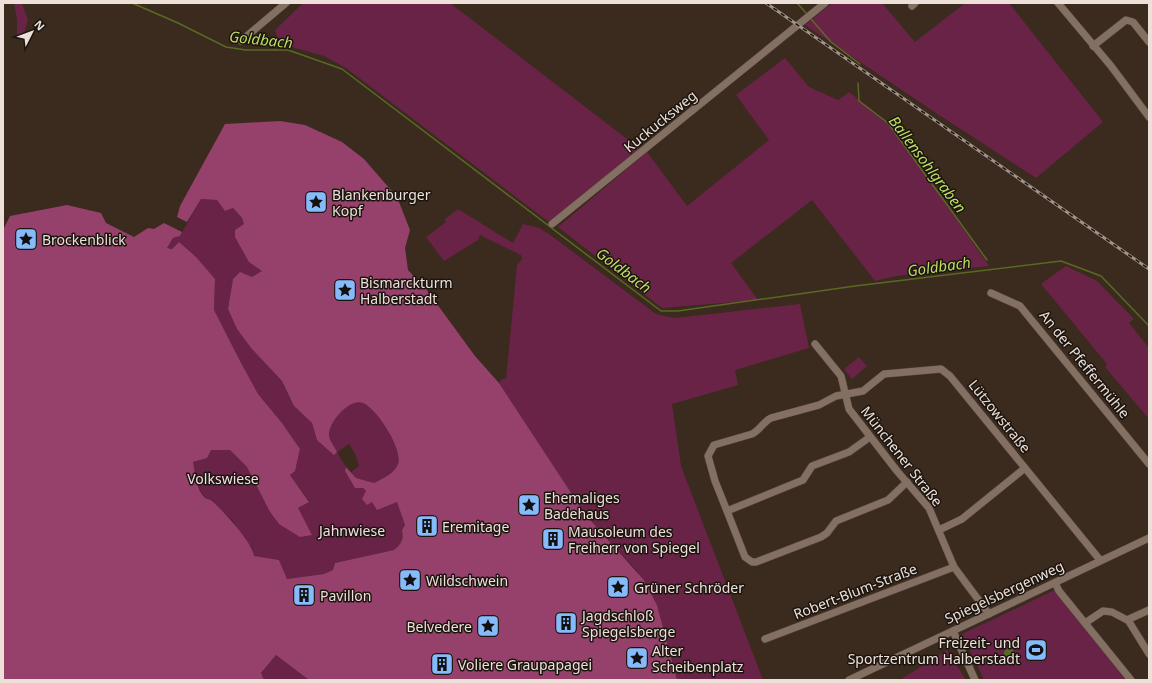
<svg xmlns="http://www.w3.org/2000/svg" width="1152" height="683" font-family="'Noto Sans',sans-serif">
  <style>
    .green { fill: #692347 }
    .forest { fill: #96416b }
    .water { fill: #586a22 }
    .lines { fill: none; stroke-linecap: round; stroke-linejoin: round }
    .stream { stroke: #586a22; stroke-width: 1.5 }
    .minor-casing { stroke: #57483e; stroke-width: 8 }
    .minor { stroke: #837062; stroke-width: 7 }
    .rail-casing { stroke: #a09289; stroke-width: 3 }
    .rail { stroke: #1c150f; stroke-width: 1.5; stroke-dasharray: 4.5; stroke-linecap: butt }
    .labels { text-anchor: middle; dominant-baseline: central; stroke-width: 3; stroke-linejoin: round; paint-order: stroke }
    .street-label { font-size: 14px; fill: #ece0d9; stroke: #1c150f }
    .poi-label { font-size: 14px; fill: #ece0d9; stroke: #1c150f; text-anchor: start }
    .park-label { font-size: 14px; fill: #f6dde7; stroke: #1c150f }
    .water-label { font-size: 15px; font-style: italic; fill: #bdde63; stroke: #1c150f }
  </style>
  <rect width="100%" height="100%" fill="#3b2a1e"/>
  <!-- green -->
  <g class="green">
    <polygon points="14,3 22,3 28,20 22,40 17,38 17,20"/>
    <polygon points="303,3 450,3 640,149 549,222 346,68 324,56 288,46 278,39 275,30"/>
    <polygon points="832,3 882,3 915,42 965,3 1009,3 1103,122 1036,178 939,115 805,25"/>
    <polygon points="785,58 809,87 838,100 849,92 890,124 989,266 896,276 875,281 812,200 731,263 758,300 662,308 558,227 647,152 687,206 769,140 736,95"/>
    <path d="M201 199 217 200 225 211 233 208 242 218 244 224 235 230 263 271 252 277 240 273 233 279 228 309 237 329 251 348 282 381 294 406 312 423 317 440 337 452C335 447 329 440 329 435 329 422 349 397 363 403 377 409 403 449 398 464 395 473 382 479 374 483L356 478 351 472 359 466 355 454 349 444 337 452 346 467 345 471 366 491 367 505 372 501 387 505 397 501 405 525 402 530C404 540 401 544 394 550L335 563 333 570 324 574 287 579 279 560 254 557 252 547 246 543 233 521 211 500 204 497 197 485 193 462 206 458 211 450H230L247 467 270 512 279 524 298 508 309 501 290 475 295 471 300 449 282 423 258 394 241 364 214 310 215 279 179 242 172 249 167 248 173 238 180 236Z"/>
    <polygon points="458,209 513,243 523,224 539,228 549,234 656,314 675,318 800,304 809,348 735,370 738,385 672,404 681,466 763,680 677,680 657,605 638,572 585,514 499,383 502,379 506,379 517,265 522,259 521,255 480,235 478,240 444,261 426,237 446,222 444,220"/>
    <polygon points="1066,266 1097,281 1134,319 1129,323 1149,348 1149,419 1105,367 1107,364 1041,284"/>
    <polygon points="859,357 867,366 852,379 844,369"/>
    <polygon points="1055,590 1126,680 984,680 962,634"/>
    <polygon points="947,650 966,680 900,680"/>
    <polygon points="276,655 309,680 264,680 261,674"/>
  </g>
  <!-- forest -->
  <path class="forest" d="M280 121 305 125 342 142 364 159 397 197 410 230 405 248 408 270 426 289 475 356 499 383 585 514 643 579 657 605 677 680H309L276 655 261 673 264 680H3V230L10 216 67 205 101 213 106 223 134 237 148 228 154 229 164 223 182 232 180 236 173 238 167 248 172 249 179 242 196 257 215 279 214 310 241 363 258 394 282 423 300 449 295 471 290 475 309 502 298 508 312 535 300 537 279 524 270 512 247 467 230 450H211L207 458 193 462C195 472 196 489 204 497 206 499 210 499 212 501 223 510 254 545 254 556L279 560 287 579 324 574 333 570 335 563 394 550C401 544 404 540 402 530L405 525 397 502 377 510 372 502 367 505 362 499 366 491 363 488H355L345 471 346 467 356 478 374 483C382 479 395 473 398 464 403 449 377 409 363 403 349 398 329 422 329 435 329 440 335 447 337 452L334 455 317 440 312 423 294 406 282 381 251 348 237 329 228 309 233 279 240 272 252 277 262 271 249 262 235 237V230L244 224 242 218 233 208 225 211 217 200 201 199 187 222 177 217 180 206 225 124Z"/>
  <!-- water -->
  <circle class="water" cx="1009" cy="653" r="5"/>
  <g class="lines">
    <!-- stream -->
    <g class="stream">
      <polyline points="132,3 178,23 226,47 246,50 288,50 342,69 661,311 678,311 855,286 1061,261 1101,276 1149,326"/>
      <polyline points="797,3 807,14"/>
      <polyline points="811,19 831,42 860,64"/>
      <polyline points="858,83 859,101 888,123 987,260"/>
    </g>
    <!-- minor casing -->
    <g class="minor-casing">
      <g id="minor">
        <polyline points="1058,3 1111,66 1149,117"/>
        <polyline points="912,6 915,3"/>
        <polyline points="241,41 286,3"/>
        <polyline points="1093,46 1126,20 1133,22 1149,42"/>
        <polyline points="552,224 825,3"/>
        <polyline points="991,293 1020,306 1149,464"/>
        <polyline points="815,344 841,376 849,409 897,471 929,508 954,567 989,614"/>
        <polyline points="870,437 849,452 812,466 803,480 727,511 745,557 752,562 756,562 821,537 827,533 836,521 888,500 907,482"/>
        <path d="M727 511 715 481 708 456 714 445 752 434C760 430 763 422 771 418L819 405 836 396 863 391 884 374 941 369 950 376 1100 560"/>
        <polyline points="939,530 962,519 1025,468"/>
        <polyline points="1055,583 1059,591 1131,680"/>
        <polyline points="1128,620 1149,654"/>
        <polyline points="1085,623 1103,611 1112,612 1127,620 1149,610"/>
        <polyline points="953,631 975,680"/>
        <polyline points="765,639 954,567"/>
        <polyline points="849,680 1149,538"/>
      </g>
    </g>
    <!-- minor -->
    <use href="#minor" class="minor"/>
    <!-- rail casing -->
    <g class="rail-casing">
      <polyline id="rail" points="766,3 1149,269"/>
    </g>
    <!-- rail -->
    <use href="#rail" class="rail"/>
  </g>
  <!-- icons -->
  <defs>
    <g id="sight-square" transform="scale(1.15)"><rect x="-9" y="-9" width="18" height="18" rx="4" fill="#86bbfb" stroke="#1c150f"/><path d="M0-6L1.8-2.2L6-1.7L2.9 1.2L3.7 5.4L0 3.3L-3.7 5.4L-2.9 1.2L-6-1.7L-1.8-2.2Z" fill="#111"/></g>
    <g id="building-square" transform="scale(1.15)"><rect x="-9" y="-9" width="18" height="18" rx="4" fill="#86bbfb" stroke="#1c150f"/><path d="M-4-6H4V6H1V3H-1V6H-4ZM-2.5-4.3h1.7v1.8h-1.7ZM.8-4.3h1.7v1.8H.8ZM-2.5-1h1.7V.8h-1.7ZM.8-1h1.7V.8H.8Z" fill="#111"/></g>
    <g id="stadium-square" transform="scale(1.15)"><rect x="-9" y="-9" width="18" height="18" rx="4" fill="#86bbfb" stroke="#1c150f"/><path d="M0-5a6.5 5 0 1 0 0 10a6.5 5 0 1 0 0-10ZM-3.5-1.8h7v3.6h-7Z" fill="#111"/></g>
  </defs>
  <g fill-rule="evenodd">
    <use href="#sight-square" x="316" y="202"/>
    <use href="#sight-square" x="26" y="239"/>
    <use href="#sight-square" x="345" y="290"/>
    <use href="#sight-square" x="529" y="505"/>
    <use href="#building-square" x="427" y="526"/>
    <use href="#building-square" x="553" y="539"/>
    <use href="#sight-square" x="410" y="580"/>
    <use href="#sight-square" x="618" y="587"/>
    <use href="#building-square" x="304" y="595"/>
    <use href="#building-square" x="566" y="623"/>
    <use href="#sight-square" x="488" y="626"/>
    <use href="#stadium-square" x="1036" y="650"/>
    <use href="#sight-square" x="637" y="658"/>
    <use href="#building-square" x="442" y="664"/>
  </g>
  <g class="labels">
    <!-- street labels -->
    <g class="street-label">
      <text transform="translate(660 121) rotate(-39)">Kuckucksweg</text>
      <text transform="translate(1085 364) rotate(51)">An der Pfeffermühle</text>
      <text transform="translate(1000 416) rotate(51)">Lützowstraße</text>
      <text transform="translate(902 456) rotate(52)">Münchener Straße</text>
      <text transform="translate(855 591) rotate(-21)">Robert-Blum-Straße</text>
      <text transform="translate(1004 592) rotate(-25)">Spiegelsbergenweg</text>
    </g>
    <!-- poi labels -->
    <g class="poi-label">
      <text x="332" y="194">Blankenburger<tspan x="332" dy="16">Kopf</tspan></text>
      <text x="42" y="239">Brockenblick</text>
      <text x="360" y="282">Bismarckturm<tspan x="360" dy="16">Halberstadt</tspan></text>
      <text x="544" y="497">Ehemaliges<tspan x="544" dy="16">Badehaus</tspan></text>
      <text x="442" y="526">Eremitage</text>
      <text x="568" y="531">Mausoleum des<tspan x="568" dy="16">Freiherr von Spiegel</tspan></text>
      <text x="426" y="580">Wildschwein</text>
      <text x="634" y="587">Grüner Schröder</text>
      <text x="320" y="595">Pavillon</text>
      <text x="582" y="615">Jagdschloß<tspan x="582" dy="16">Spiegelsberge</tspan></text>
      <text x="472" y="626" text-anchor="end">Belvedere</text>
      <text x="1020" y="642" text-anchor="end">Freizeit- und<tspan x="1020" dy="16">Sportzentrum Halberstadt</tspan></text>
      <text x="652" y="650">Alter<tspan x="652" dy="16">Scheibenplatz</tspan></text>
      <text x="458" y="664">Voliere Graupapagei</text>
    </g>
    <!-- park labels -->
    <g class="park-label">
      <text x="223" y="478">Volkswiese</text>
      <text x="352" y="530">Jahnwiese</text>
    </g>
    <!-- water labels -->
    <g class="water-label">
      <text transform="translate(261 39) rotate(6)">Goldbach</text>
      <text transform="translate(928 164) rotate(53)">Ballensohlgraben</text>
      <text transform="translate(939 266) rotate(-8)">Goldbach</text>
      <text transform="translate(624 270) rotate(37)">Goldbach</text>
    </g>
  </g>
  <!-- border -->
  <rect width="1152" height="683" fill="none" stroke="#ece0d9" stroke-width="8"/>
  <!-- north arrow -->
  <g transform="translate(32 32) rotate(48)" stroke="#1c150f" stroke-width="3" paint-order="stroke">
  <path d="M0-3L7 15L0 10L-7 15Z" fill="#ece0d9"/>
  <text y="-6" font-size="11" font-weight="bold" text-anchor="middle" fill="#ece0d9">N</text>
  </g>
</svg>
